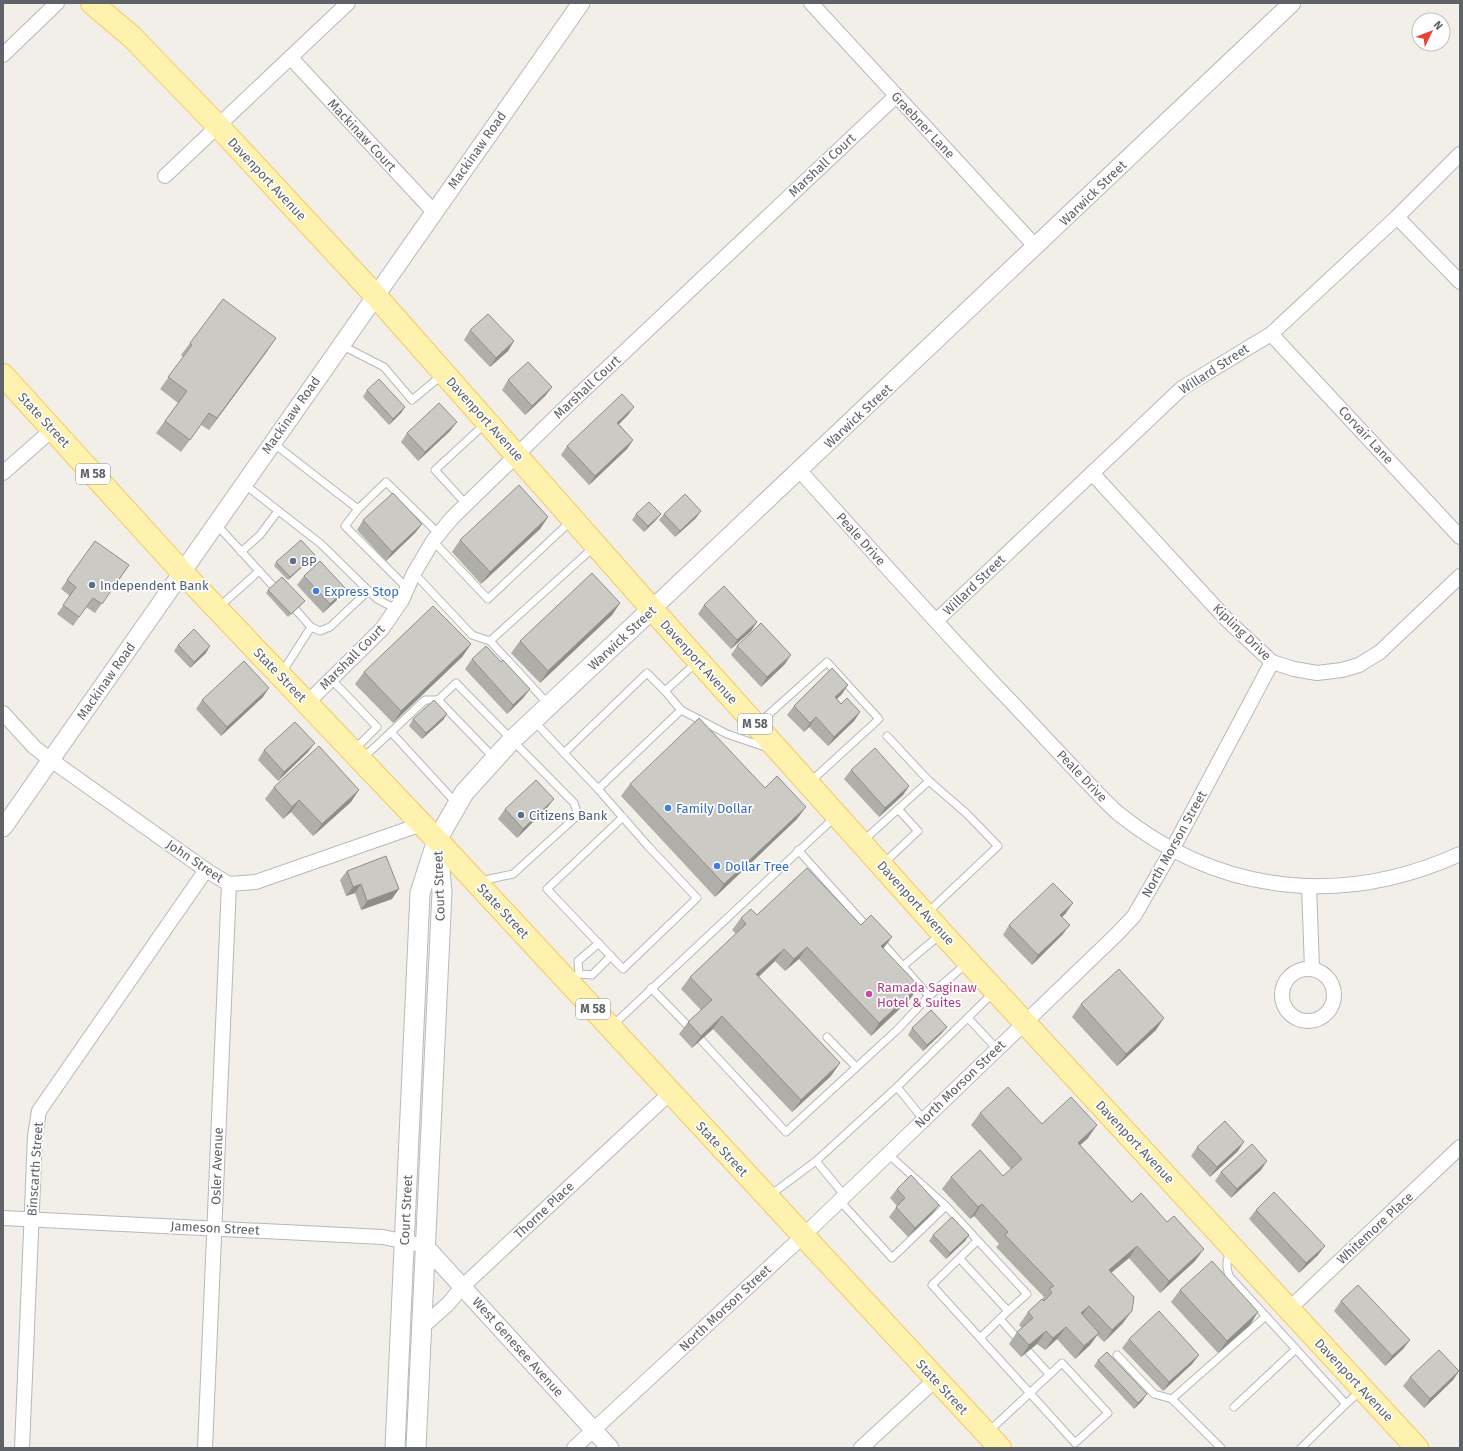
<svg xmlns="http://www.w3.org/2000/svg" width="1463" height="1451" font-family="'Fira Sans',sans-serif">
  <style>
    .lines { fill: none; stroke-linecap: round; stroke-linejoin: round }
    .service-casing { stroke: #b5b8bc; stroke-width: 9 }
    .minor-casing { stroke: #b5b8bc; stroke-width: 16 }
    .tertiary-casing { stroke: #b5b8bc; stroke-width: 19 }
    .secondary-casing { stroke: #b6babf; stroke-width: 21 }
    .primary-casing { stroke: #f2c960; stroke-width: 24 }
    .service { stroke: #fff; stroke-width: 7 }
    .minor { stroke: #fff; stroke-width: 14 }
    .tertiary { stroke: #fff; stroke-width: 17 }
    .secondary { stroke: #fff; stroke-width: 19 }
    .primary { stroke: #fff2af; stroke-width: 22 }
    .wall { fill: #afaea9 }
    .shaded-wall { fill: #8f8d8a }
    .building { fill: #cccac5; stroke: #8f8d8a }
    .service-dot { fill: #5c6f8a; stroke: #fff; stroke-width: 1.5 }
    .shop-dot { fill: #3f7fe0; stroke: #fff; stroke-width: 1.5 }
    .hotel-dot { fill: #d1479c; stroke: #fff; stroke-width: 1.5 }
    .labels { text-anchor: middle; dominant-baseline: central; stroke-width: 3.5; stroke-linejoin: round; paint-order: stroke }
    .shield { fill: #fff; stroke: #8f9295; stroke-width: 1 }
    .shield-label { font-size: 12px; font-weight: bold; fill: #5f6368 }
    .street-label { font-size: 13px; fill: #5f6368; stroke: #fff }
    .service-label { font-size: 13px; fill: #4e5e75; stroke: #fff; text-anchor: start }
    .shop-label { font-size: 13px; fill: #366cbe; stroke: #fff; text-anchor: start }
    .hotel-label { font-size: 13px; fill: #b23c85; stroke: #fff; text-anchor: start }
  </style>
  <rect width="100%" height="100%" fill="#f1efe8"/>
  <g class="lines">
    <!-- service casing -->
    <g class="service-casing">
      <g id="service">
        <polyline points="341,345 384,367 412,400 442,375"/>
        <polyline points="273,443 358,509 386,482 439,534"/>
        <polyline points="244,484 321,544 377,599 396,609"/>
        <polyline points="466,504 435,470 486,423"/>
        <polyline points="358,509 345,526 407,588"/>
        <polyline points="216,524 273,586"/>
        <polyline points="433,541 488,599 572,520"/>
        <polyline points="241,552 260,535 278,511"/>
        <polyline points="414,573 472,635 490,641"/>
        <polyline points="219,607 259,571"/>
        <polyline points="296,610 311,627 320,631 330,627 368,591"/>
        <polyline points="281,674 311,627"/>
        <polyline points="331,679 377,727 354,750"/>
        <polyline points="549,705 490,641 594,547"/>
        <polyline points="681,710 727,734 768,748"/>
        <polyline points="534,721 564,753 647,673 665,691 697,662"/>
        <polyline points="758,724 827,662 879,719 810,782"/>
        <polyline points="391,732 425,700 438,700"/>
        <polyline points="564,753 598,789 681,710 665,691"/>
        <polyline points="363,758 391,732 457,804"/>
        <polyline points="598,789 647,845 697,898 623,969 547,889 623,817"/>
        <polyline points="863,841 929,781 887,736"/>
        <polyline points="798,850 869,929"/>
        <polyline points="884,863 918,831 898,809"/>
        <polyline points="480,881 513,874 578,815 574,803 456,683 438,700 494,758"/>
        <polyline points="927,913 998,846 966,813 929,781"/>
        <polyline points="879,939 929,996"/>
        <polyline points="903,966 941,934"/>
        <polyline points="579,974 592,975 611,956"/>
        <polyline points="571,982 579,974 578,961 599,943"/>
        <polyline points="651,988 688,1026"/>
        <polyline points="968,1018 997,1049"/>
        <polyline points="612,1026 835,817"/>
        <polyline points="827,1037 856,1067"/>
        <polyline points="701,1040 786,1132 897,1030 929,996 967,963"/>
        <polyline points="924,1120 897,1087 994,992"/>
        <polyline points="816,1161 845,1196"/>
        <polyline points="769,1196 816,1161 897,1087"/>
        <polyline points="840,1201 892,1258 946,1206 888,1154"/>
        <polyline points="946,1206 1027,1294 1008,1311"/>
        <polyline points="977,1241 932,1285 1075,1443 1108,1413 1062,1363 988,1432"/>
        <path d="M1230 1250C1227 1260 1225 1267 1230 1277L1346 1404 1360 1391"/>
        <polyline points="960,1259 1008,1311 980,1338"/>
        <polyline points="1000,1319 1016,1337"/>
        <polyline points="1028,1351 1049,1374"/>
        <polyline points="1117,1355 1154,1394 1172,1399 1266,1316"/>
        <polyline points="1172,1399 1221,1448"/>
        <polyline points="1234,1407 1296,1349"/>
        <polyline points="1301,1448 1346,1404"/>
      </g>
    </g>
    <!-- minor casing -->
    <g class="minor-casing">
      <g id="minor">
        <polyline points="811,3 1036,247"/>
        <polyline points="3,55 57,3"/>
        <polyline points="291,58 433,211"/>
        <polyline points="165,176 348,3"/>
        <polyline points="1397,217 1460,282"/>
        <polyline points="1271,334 1460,537"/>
        <path d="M800 471C865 543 930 616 997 687 1027 718 1056 750 1086 781 1097 792 1107 804 1119 814 1220 895 1343 907 1460 854"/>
        <polyline points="3,473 53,429"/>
        <polyline points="1092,473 1228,621 1272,662 1294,669 1317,673 1342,670 1359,665 1380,652 1460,576"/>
        <polyline points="936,621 1182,388 1271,334 1397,217 1460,154"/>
        <polyline points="307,703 382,629 402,600 414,573 433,541 452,518 569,404 896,96"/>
        <polyline points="3,713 34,747 51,760 206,870 229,884 256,882 422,824"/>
        <polyline points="1309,886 1312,969"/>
        <circle cx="1308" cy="995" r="26"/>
        <polyline points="3,1218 383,1237 425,1246"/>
        <polyline points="1289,1309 1460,1147"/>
        <polyline points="421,1328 448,1304 463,1286 670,1093"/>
        <polyline points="22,1448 35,1136 39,1111 206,870"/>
        <polyline points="205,1448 229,884"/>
        <polyline points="574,1448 803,1236 1116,935 1134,916 1172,850 1272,662"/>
        <polyline points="861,1448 935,1380"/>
      </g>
    </g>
    <!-- tertiary casing -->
    <g class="tertiary-casing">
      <g id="tertiary">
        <polyline points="652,609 1292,3"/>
        <polyline points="3,828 581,3"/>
        <polyline points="425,1246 610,1448"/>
      </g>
    </g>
    <!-- secondary casing -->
    <g class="secondary-casing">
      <g id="secondary">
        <polyline points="395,1448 420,893 437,840 464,793 511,741 652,609"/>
        <polyline points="416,1448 442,892 438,847"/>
      </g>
    </g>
    <!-- primary casing -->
    <g class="primary-casing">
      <g id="primary">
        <polyline points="92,3 132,37 218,126 375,295 652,609 942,933 1417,1448"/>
        <polyline points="3,375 182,572 437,840 1000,1448"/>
      </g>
    </g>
    <!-- service -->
    <use href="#service" class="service"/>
    <!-- minor -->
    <use href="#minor" class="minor"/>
    <!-- tertiary -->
    <use href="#tertiary" class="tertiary"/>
    <!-- secondary -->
    <use href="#secondary" class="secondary"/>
    <!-- primary -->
    <use href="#primary" class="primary"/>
  </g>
  <!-- wall -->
  <g class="wall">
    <polygon points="470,330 514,341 508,351 490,367 464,340"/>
    <polygon points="190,343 268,350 209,430 201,425 181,452 156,433 178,403 160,389 183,357 181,355"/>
    <polygon points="508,380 552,387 545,396 525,415 502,390"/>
    <polygon points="367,390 405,407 401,413 389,425 363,397"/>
    <polygon points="634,407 627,416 619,424 633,440 627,449 589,485 561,455 567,446"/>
    <polygon points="457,422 450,431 418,461 401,442 407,433"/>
    <polygon points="636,514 661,514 656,520 644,532 632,520"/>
    <polygon points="664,514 696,518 675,537 659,520"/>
    <polygon points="548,517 540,529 481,584 452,552 460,540"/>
    <polygon points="363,520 422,524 415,533 386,561 357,530"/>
    <polygon points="312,558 288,580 274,566 276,562"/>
    <polygon points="129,565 95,613 86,607 73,626 57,614 70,596 61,589 67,580"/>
    <polygon points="304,576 346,589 339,598 323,613 297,585"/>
    <polygon points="268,590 302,604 288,617 266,593"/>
    <polygon points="620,603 612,615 540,683 511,653 520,641"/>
    <polygon points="704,605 757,622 751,631 731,649 698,614"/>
    <polygon points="471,644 462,657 393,723 355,684 364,672"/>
    <polygon points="178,645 206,653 190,668 174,651"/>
    <polygon points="737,646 785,664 761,687 731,655"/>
    <polygon points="472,659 501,662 530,689 523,698 507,714 465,669"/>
    <polygon points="842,694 837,699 841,704 860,712 854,721 828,746 809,727 804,732 787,715 794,706"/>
    <polygon points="263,697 221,736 196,709 202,700"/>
    <polygon points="447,714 443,720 422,739 409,726 413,719"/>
    <polygon points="264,750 308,752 278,781 258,760"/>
    <polygon points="851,770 909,786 903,795 879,817 844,779"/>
    <polygon points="630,784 765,788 797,819 715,897 621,796"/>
    <polygon points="274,787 351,802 313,836 291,812 283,819 265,799"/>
    <polygon points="547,808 517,838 498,819 505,809"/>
    <polygon points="347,871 392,899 361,910 355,893 346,896 340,880"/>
    <polygon points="1066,913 1062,917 1063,934 1032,965 1003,935 1009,925"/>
    <polygon points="757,915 883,949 919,986 910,999 871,1036 799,959 785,971 775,961 759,977 831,1076 792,1112 713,1029 692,1048 679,1034 688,1022 701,1010 681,989 690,977 736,934 732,930 741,918"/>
    <polygon points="1081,1004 1156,1030 1117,1066 1072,1017"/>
    <polygon points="912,1028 942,1033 923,1051 908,1035"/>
    <polygon points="980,1113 1042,1124 1088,1138 1080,1145 1132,1202 1195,1261 1160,1293 1129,1258 1111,1273 1123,1323 1104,1342 1097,1335 1090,1345 1075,1359 1057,1339 1045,1350 1037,1344 1021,1357 1009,1344 1017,1332 1022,1328 1019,1325 1028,1312 1042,1299 1044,1297 996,1247 999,1244 974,1216 970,1219 942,1189 951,1177 1003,1176 1011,1169 971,1125"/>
    <polygon points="1197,1147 1238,1151 1210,1177 1191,1156"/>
    <polygon points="1261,1170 1231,1198 1215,1181 1221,1172"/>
    <polygon points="897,1189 939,1205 932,1214 908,1237 889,1217 897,1206 890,1198"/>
    <polygon points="1256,1210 1318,1255 1299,1273 1249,1219"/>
    <polygon points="933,1235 969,1235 965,1241 946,1259 929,1241"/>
    <polygon points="1180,1290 1250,1325 1218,1353 1171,1302"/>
    <polygon points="1341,1301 1410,1340 1403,1349 1385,1366 1334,1311"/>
    <polygon points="1129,1339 1199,1355 1192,1364 1163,1391 1122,1348"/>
    <polygon points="1098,1360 1142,1401 1134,1409 1094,1366"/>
    <polygon points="1459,1371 1453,1380 1424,1408 1403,1386 1410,1377"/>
  </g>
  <!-- shaded-wall -->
  <g class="shaded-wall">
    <polygon points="276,338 268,350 209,430 217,418"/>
    <polygon points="514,341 508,351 490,367 496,358"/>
    <polygon points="552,387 545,396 525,415 532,406"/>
    <polygon points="405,407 401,413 389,425 393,419"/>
    <polygon points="634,407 627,416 611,432 617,423"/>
    <polygon points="457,422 450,431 418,461 425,452"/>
    <polygon points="633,440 627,449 589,485 595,476"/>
    <polygon points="701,511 696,518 675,537 680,531"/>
    <polygon points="661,514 656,520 644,532 648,526"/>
    <polygon points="548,517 540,529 481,584 490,572"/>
    <polygon points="422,524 415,533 386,561 392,552"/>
    <polygon points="315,555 312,558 288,580 290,577"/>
    <polygon points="346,589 339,598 323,613 330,604"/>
    <polygon points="620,603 612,615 540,683 548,671"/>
    <polygon points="757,622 751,631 731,649 737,640"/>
    <polygon points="471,644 462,657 393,723 401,711"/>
    <polygon points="210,646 206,653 190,668 194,662"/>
    <polygon points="791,655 785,664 761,687 767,677"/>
    <polygon points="848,685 842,694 829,706 835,697"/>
    <polygon points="269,688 263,697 221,736 227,727"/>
    <polygon points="530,689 523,698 507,714 513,705"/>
    <polygon points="860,712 854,721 828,746 834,737"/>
    <polygon points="447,714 443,720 422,739 426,733"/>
    <polygon points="816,717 809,727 804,732 810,723"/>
    <polygon points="315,743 308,752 278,781 284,772"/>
    <polygon points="909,786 903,795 879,817 885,808"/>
    <polygon points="359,790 351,802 313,836 322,824"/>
    <polygon points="554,799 547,808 517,838 523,829"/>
    <polygon points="299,800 291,812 283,819 292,807"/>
    <polygon points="806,807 797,819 715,897 724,884"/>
    <polygon points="361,884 355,893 346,896 353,887"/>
    <polygon points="399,889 392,899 361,910 367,901"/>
    <polygon points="1073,903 1066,913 1054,925 1060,915"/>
    <polygon points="1070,925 1063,934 1032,965 1038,955"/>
    <polygon points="892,937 883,949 881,946"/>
    <polygon points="807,947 799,959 785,971 794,959"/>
    <polygon points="784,949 775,961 748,986 756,974"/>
    <polygon points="919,986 910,999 871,1036 879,1023"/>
    <polygon points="722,1016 713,1029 692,1048 701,1036"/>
    <polygon points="1164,1018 1156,1030 1117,1066 1126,1054"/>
    <polygon points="947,1027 942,1033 923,1051 927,1045"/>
    <polygon points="840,1063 831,1076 792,1112 801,1100"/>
    <polygon points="1097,1125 1088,1138 1069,1155 1078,1143"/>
    <polygon points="1244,1142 1238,1151 1210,1177 1217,1167"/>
    <polygon points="1267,1161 1261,1170 1231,1198 1237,1189"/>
    <polygon points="982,1204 974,1216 970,1219 978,1207"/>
    <polygon points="939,1205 932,1214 908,1237 915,1228"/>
    <polygon points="969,1235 965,1241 946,1259 950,1253"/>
    <polygon points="1137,1246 1129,1258 1100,1282 1109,1270"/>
    <polygon points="1325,1246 1318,1255 1299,1273 1306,1263"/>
    <polygon points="1204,1249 1195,1261 1160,1293 1169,1281"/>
    <polygon points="1089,1306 1080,1318 1081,1313"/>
    <polygon points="1132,1311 1123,1323 1104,1342 1112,1330"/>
    <polygon points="1258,1312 1250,1325 1218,1353 1227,1341"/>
    <polygon points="1066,1327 1057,1339 1045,1350 1053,1338"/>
    <polygon points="1046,1331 1037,1344 1021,1357 1029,1345"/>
    <polygon points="1099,1333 1090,1345 1075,1359 1084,1346"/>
    <polygon points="1410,1340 1403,1349 1385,1366 1392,1356"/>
    <polygon points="1199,1355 1192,1364 1163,1391 1169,1382"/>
    <polygon points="1459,1371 1453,1380 1424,1408 1430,1399"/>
    <polygon points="1147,1394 1142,1401 1134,1409 1138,1403"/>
  </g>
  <!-- building -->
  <g class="building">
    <polygon points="223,299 276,338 217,418 209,413 190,440 165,421 187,391 168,377 192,345 190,343"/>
    <polygon points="488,314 514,341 496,358 470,330"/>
    <polygon points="528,362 552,387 532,406 508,380"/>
    <polygon points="379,379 405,407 393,419 367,390"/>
    <polygon points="622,394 634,407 617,423 633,440 595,476 567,446"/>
    <polygon points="439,403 457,422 425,452 407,433"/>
    <polygon points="519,485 548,517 490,572 460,540"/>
    <polygon points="393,493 422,524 392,552 363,520"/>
    <polygon points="685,494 701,511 680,531 664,514"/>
    <polygon points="649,502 661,514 648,526 636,514"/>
    <polygon points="301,540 315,555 290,577 276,562"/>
    <polygon points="95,541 129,565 102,604 93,598 79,617 63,605 76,587 67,580"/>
    <polygon points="320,561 346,589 330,604 304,576"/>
    <polygon points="592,573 620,603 548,671 520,641"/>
    <polygon points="282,577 305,601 291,614 268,590"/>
    <polygon points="724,586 757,622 737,640 704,605"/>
    <polygon points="433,606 471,644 401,711 364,672"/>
    <polygon points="761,623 791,655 767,677 737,646"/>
    <polygon points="194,629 210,646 194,662 178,645"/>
    <polygon points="486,646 501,662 503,660 530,689 513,705 472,659"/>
    <polygon points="244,661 269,688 227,727 202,700"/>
    <polygon points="832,668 848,685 835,697 841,704 847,698 860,712 834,737 816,717 810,723 794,706"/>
    <polygon points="434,700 447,714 426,733 413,719"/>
    <polygon points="699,718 765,788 777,776 806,807 724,884 630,784"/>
    <polygon points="295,722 315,743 284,772 264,750"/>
    <polygon points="319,746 359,790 322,824 299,800 292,807 274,787"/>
    <polygon points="875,748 909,786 885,808 851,770"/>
    <polygon points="536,780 554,799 523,829 505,809"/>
    <polygon points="386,856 399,889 367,901 361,884 353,887 347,871"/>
    <polygon points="807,868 861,925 871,915 892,937 881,946 919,986 879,1023 807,947 794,959 784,949 756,974 840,1063 801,1100 722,1016 701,1036 688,1022 712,1000 690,977 746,924 741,918 751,909 757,915"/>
    <polygon points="1053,883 1073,903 1060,915 1070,925 1038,955 1009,925"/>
    <polygon points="1119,969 1164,1018 1126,1054 1081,1004"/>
    <polygon points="931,1010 947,1027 927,1045 912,1028"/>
    <polygon points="1008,1087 1042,1124 1071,1097 1097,1125 1078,1143 1132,1202 1141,1193 1167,1222 1174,1216 1204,1249 1169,1281 1137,1246 1109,1270 1134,1297 1132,1311 1112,1330 1089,1306 1081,1313 1099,1333 1084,1346 1066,1327 1053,1338 1046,1331 1029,1345 1017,1332 1033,1318 1028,1312 1042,1299 1044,1301 1052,1293 1049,1289 1054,1286 1005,1235 1008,1232 982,1204 978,1207 951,1177 980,1150 1003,1176 1022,1159 980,1113"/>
    <polygon points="1225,1121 1244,1142 1217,1167 1197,1147"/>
    <polygon points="1252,1144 1267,1161 1237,1189 1221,1172"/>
    <polygon points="911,1175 939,1205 915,1228 896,1207 905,1198 897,1189"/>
    <polygon points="1274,1192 1325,1246 1306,1263 1256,1210"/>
    <polygon points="952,1217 969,1235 950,1253 933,1235"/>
    <polygon points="1212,1261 1258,1312 1227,1341 1180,1290"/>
    <polygon points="1358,1285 1410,1340 1392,1356 1341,1301"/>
    <polygon points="1159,1311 1199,1355 1169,1382 1129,1339"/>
    <polygon points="1439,1350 1459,1371 1430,1399 1410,1377"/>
    <polygon points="1107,1352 1147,1394 1138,1403 1098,1360"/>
  </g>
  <!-- markers -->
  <g class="service-dot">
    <circle cx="293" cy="561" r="4"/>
    <circle cx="92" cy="585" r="4"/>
    <circle cx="521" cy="815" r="4"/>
  </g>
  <g class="shop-dot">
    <circle cx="316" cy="591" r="4"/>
    <circle cx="668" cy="808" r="4"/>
    <circle cx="717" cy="866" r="4"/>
  </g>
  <circle class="hotel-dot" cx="869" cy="994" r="4"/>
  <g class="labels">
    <!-- shield labels -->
    <g class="shield">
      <rect x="76" y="464" width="34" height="20" rx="3"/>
      <rect x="738" y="714" width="34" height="20" rx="3"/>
      <rect x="576" y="999" width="34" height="20" rx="3"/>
    </g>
    <g class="shield-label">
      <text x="93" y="474">M 58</text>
      <text x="755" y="724">M 58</text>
      <text x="593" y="1009">M 58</text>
    </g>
    <!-- street labels -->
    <g class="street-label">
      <text transform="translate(923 125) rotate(47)">Graebner Lane</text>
      <text transform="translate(362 135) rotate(47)">Mackinaw Court</text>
      <text transform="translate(477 150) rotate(-55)">Mackinaw Road</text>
      <text transform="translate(822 165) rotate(-43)">Marshall Court</text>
      <text transform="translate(267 179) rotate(47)">Davenport Avenue</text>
      <text transform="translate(1093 193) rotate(-44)">Warwick Street</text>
      <text transform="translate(1214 369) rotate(-33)">Willard Street</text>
      <text transform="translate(587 387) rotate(-43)">Marshall Court</text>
      <text transform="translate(291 415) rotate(-55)">Mackinaw Road</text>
      <text transform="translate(858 416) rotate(-43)">Warwick Street</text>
      <text transform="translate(485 419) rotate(48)">Davenport Avenue</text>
      <text transform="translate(44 420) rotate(47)">State Street</text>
      <text transform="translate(1366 435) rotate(47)">Corvair Lane</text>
      <text transform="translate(861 539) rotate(48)">Peale Drive</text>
      <text transform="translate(974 585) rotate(-44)">Willard Street</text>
      <text transform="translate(1242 632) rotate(44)">Kipling Drive</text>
      <text transform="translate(622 638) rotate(-43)">Warwick Street</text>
      <text transform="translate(352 657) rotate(-45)">Marshall Court</text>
      <text transform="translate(699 662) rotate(48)">Davenport Avenue</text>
      <text transform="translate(280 675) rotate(46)">State Street</text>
      <text transform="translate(106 681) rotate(-55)">Mackinaw Road</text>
      <text transform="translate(1082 776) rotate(46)">Peale Drive</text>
      <text transform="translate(1174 844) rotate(-61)">North Morson Street</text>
      <text transform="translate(195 861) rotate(34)">John Street</text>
      <text transform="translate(439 886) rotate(-92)">Court Street</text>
      <text transform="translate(916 903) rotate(48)">Davenport Avenue</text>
      <text transform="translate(503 911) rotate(47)">State Street</text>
      <text transform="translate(960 1084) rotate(-44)">North Morson Street</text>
      <text transform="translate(1135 1142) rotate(47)">Davenport Avenue</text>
      <text transform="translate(722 1149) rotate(47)">State Street</text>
      <text transform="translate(217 1166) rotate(-88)">Osler Avenue</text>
      <text transform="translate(35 1169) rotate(-86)">Binscarth Street</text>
      <text transform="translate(406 1210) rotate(-87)">Court Street</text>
      <text transform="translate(544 1210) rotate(-43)">Thorne Place</text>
      <text transform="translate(215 1228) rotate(3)">Jameson Street</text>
      <text transform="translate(1375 1228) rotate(-43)">Whitemore Place</text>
      <text transform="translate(725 1308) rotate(-43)">North Morson Street</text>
      <text transform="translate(518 1347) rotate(48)">West Genesee Avenue</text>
      <text transform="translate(1354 1380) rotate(47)">Davenport Avenue</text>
      <text transform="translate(942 1387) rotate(47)">State Street</text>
    </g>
    <!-- service labels -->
    <g class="service-label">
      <text x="301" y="561">BP</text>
      <text x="100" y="585">Independent Bank</text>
      <text x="529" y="815">Citizens Bank</text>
    </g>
    <!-- shop labels -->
    <g class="shop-label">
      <text x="324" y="591">Express Stop</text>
      <text x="676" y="808">Family Dollar</text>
      <text x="725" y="866">Dollar Tree</text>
    </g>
    <!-- hotel labels -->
    <g class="hotel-label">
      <text x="877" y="987">Ramada Saginaw<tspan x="877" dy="15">Hotel &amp; Suites</tspan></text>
    </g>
  </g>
  <!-- border -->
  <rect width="1463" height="1451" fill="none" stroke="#5f6368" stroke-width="8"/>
  <!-- north arrow -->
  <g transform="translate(1431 32) rotate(47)"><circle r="19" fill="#ffffff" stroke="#bfc1c3"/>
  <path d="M0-3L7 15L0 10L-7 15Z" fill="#ea4335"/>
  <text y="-6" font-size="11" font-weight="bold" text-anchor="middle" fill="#5f6368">N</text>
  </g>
</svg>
